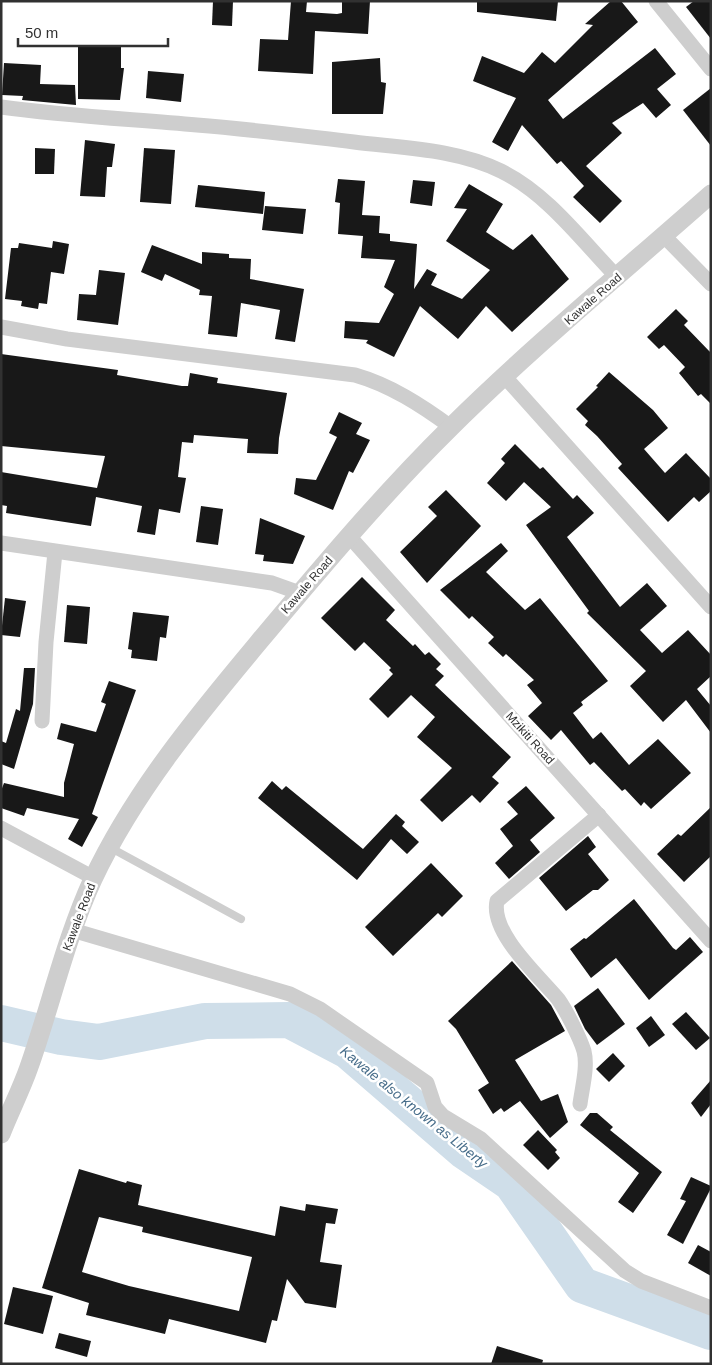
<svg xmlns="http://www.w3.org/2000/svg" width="712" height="1365" font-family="Helvetica,sans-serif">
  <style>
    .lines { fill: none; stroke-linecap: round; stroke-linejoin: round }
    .river { stroke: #cfdee9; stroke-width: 36 }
    .building { fill: #181818; fill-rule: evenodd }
    .service { stroke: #cecece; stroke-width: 8 }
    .minor { stroke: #cecece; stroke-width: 15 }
    .tertiary { stroke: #cecece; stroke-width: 19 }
    .labels { text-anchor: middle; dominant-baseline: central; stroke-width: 5; stroke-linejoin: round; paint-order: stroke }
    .street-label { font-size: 12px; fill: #313131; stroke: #fff }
    .water-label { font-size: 14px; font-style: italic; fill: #476d8a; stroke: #fff }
  </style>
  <rect width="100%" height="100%" fill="#fff"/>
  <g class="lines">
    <!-- river -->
    <polyline class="river" points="1,1023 61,1037 99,1042 205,1021 289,1020 348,1051 464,1151 511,1183 582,1285 711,1332"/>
  </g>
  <!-- building -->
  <g class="building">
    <polygon points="213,1 233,1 232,26 212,25"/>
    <polygon points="291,1 307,1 306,12 337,14 342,13 342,1 370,1 368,34 315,31 313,74 258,71 260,39 288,40"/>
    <polygon points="477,1 558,1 556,21 477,12"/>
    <polygon points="611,1 621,1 638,22 548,100 563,119 655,48 676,74 657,89 671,105 656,118 643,103 612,123 622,133 586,166 622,201 600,223 573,197 584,186 561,161 557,164 522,125 508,151 492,142 516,98 473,81 482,56 524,73 542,52 555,63 593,25 585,24"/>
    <polygon points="694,1 711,1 711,39 686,7"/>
    <polygon points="78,45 121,45 121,68 124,68 120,100 78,99"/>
    <polygon points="380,58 381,82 386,83 383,114 332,114 332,62"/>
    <polygon points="4,63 41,65 40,84 75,85 76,105 22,100 23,96 2,95"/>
    <polygon points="148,71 184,74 181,102 146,98"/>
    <polygon points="711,88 711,146 683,110"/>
    <polygon points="85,140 115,144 112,167 107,167 105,197 80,196"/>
    <polygon points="35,148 55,149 54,174 35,174"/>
    <polygon points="144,148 175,150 171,204 140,202"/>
    <polygon points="338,179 365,181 362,215 380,216 379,233 390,234 390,241 417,244 414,289 427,269 437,274 431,285 462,299 490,270 446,241 467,209 454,208 469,184 503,204 486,232 513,250 532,234 569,279 512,332 486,306 458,339 420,306 394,357 366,343 368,340 344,338 345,321 379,323 394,294 384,287 395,260 361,258 363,236 338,234 340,203 335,202"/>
    <polygon points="413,180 435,182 432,206 410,203"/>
    <polygon points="198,185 265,192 263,214 195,207"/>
    <polygon points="265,206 306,209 303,234 262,230"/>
    <polygon points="53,241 69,244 64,274 51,272 47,304 39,303 38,309 21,306 22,301 5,299 11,248 18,248 19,243 52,248"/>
    <polygon points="152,245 202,264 202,252 229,254 229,258 251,259 250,279 304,289 295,342 275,339 280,310 241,303 237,337 208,334 212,296 199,295 200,290 165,274 162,281 141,272"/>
    <polygon points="99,270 125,273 118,325 77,320 79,294 96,295"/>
    <polygon points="676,309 688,321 684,325 711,353 711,404 701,394 698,396 679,373 685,367 664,345 659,349 647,337"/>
    <polygon points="1,354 118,370 117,375 182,386 188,386 190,373 218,378 217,383 287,393 279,438 278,454 247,453 248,439 194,435 193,443 182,442 178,477 186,478 180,513 159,509 155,535 137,532 142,506 96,497 91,526 6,513 7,506 1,505 1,472 97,488 105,456 1,446"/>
    <polygon points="609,372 653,410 668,428 644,449 665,473 686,453 711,479 711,491 699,502 694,497 668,522 618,468 622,464 597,436 585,425 588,421 576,409 598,387 596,386"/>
    <polygon points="339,412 362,423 356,434 370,440 353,473 349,471 333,510 294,494 296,478 316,480 337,437 329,433"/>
    <polygon points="515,444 540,469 543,467 573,499 577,495 594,513 567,537 620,607 647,583 667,606 640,630 662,653 688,630 711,655 711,676 697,689 711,706 711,733 686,700 663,722 630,686 646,671 587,613 589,611 526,525 551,507 524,482 506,501 487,483 505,463 501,459"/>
    <polygon points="446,490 481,526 427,583 400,552 437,516 428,507"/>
    <polygon points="201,506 223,509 218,545 196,542"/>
    <polygon points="260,518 305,536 293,564 263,561 264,555 255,554"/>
    <polygon points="501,543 508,551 486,572 525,610 540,598 608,681 581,702 583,705 573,713 593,739 601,732 629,765 658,739 691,773 651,809 644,802 641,806 625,789 622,791 594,762 590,765 561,730 551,740 528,716 542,703 527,685 534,680 506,654 503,657 488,643 494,637 472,616 469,619 440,590"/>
    <polygon points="362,577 395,610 386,620 413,646 415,644 425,655 429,652 441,664 436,669 444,676 435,685 511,757 492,777 499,783 480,803 472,795 442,822 420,800 452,768 417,737 435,717 411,695 388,718 369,699 393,674 389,670 391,668 364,642 355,651 321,618"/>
    <polygon points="5,598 26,601 20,637 1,635"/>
    <polygon points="67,605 90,607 87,644 64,642"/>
    <polygon points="133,612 169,616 166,638 160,637 157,661 131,658 132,650 128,649"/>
    <polygon points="24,668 35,668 33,704 14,769 1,764 1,741 6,743 16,709 20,711"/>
    <polygon points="109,681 136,690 92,814 98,817 82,847 68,839 79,819 27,808 24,816 1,808 1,791 4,783 64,797 64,783 74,744 57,739 61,723 96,732 106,704 101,702"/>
    <polygon points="272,781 282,790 286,786 363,849 396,814 405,822 402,826 419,842 407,854 391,839 357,880 258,798"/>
    <polygon points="526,786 555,818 530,840 540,852 509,879 495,863 513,846 500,829 518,814 507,802"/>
    <polygon points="711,807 711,856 684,882 657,854 678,834 681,836"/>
    <polygon points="588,836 596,847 588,854 609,880 598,890 593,890 566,911 539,878"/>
    <polygon points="431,863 463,896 442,917 438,913 393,956 365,927"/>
    <polygon points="634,899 673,948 676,950 690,937 703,952 649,1000 616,958 591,978 570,949 584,938 586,939"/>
    <polygon points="512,961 551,1005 565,1031 515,1060 541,1101 558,1094 568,1122 550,1138 520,1101 504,1112 501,1108 493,1114 478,1090 489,1083 456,1029 448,1021"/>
    <polygon points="598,988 625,1024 597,1045 585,1029 574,1006"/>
    <polygon points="686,1012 710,1038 696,1050 672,1024"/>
    <polygon points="651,1016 665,1035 649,1047 636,1028"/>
    <polygon points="613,1053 625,1066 609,1082 596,1069"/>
    <polygon points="711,1080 711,1104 701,1117 691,1103"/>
    <polygon points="590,1113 597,1113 613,1127 610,1130 662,1172 633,1213 618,1202 639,1173 580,1125"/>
    <polygon points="538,1130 557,1150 555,1152 560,1158 548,1170 523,1145"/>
    <path d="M79 1169 126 1183 127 1181 142 1185 138 1205 275 1236 280 1206 305 1211 306 1204 338 1209 335 1224 326 1223 320 1262 342 1265 336 1308 305 1303 287 1279 277 1321 272 1320 266 1343 169 1319 165 1334 86 1315 89 1303 42 1288ZM99 1217 143 1227 142 1232 252 1257 239 1311 129 1286 82 1272Z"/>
    <polygon points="691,1177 711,1186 711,1188 683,1244 667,1235 686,1201 680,1199"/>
    <polygon points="698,1245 711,1252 711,1276 688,1263"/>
    <polygon points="13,1287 53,1296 43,1334 4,1324"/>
    <polygon points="59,1333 91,1341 87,1357 55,1348"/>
    <polygon points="497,1346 543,1360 542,1364 491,1364"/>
  </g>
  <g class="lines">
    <!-- service -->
    <polyline class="service" points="111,848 241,919"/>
    <!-- minor -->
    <g class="minor">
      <polyline points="656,1 711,69"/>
      <path d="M1 107C66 116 131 119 197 125 249 129 302 136 354 142 403 148 457 149 501 171 548 194 582 241 618 278"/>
      <polyline points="664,236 711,284"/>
      <path d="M1 327 67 339 355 375C390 385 421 405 451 427"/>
      <polyline points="505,377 711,607"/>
      <polyline points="349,536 711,941"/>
      <polyline points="1,543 272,583 300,593"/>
      <polyline points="42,721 46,642 55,552"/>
      <polyline points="1,828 94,878"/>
      <polyline points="72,930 290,994 320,1009 427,1083 435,1107 443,1116 481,1139 625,1271 641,1281 711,1308"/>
      <path d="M580 1104C582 1088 588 1067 584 1051 580 1038 566 1010 558 999 539 976 490 933 497 901L599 815"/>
    </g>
    <!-- tertiary -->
    <path class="tertiary" d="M1 1134C10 1111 21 1090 29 1067 51 1005 65 940 93 879 134 792 197 716 258 643 320 569 382 495 451 427 533 346 624 271 711 194"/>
  </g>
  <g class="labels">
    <!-- street labels -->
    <g class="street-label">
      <text transform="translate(593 299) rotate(-41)">Kawale Road</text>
      <text transform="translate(307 585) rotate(-49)">Kawale Road</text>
      <text transform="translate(530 738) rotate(48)">Mzikiti Road</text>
      <text transform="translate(79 917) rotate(-69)">Kawale Road</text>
    </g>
    <!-- water labels -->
    <g class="water-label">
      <text transform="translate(414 1107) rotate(39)">Kawale also known as Liberty</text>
    </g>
  </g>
  <!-- border -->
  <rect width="712" height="1365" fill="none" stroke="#313131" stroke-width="5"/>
  <!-- scale -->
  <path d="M18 38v8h150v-8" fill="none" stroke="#313131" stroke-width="2.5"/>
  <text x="25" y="38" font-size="15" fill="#313131" stroke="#ffffff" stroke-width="4" paint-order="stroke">50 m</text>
</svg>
